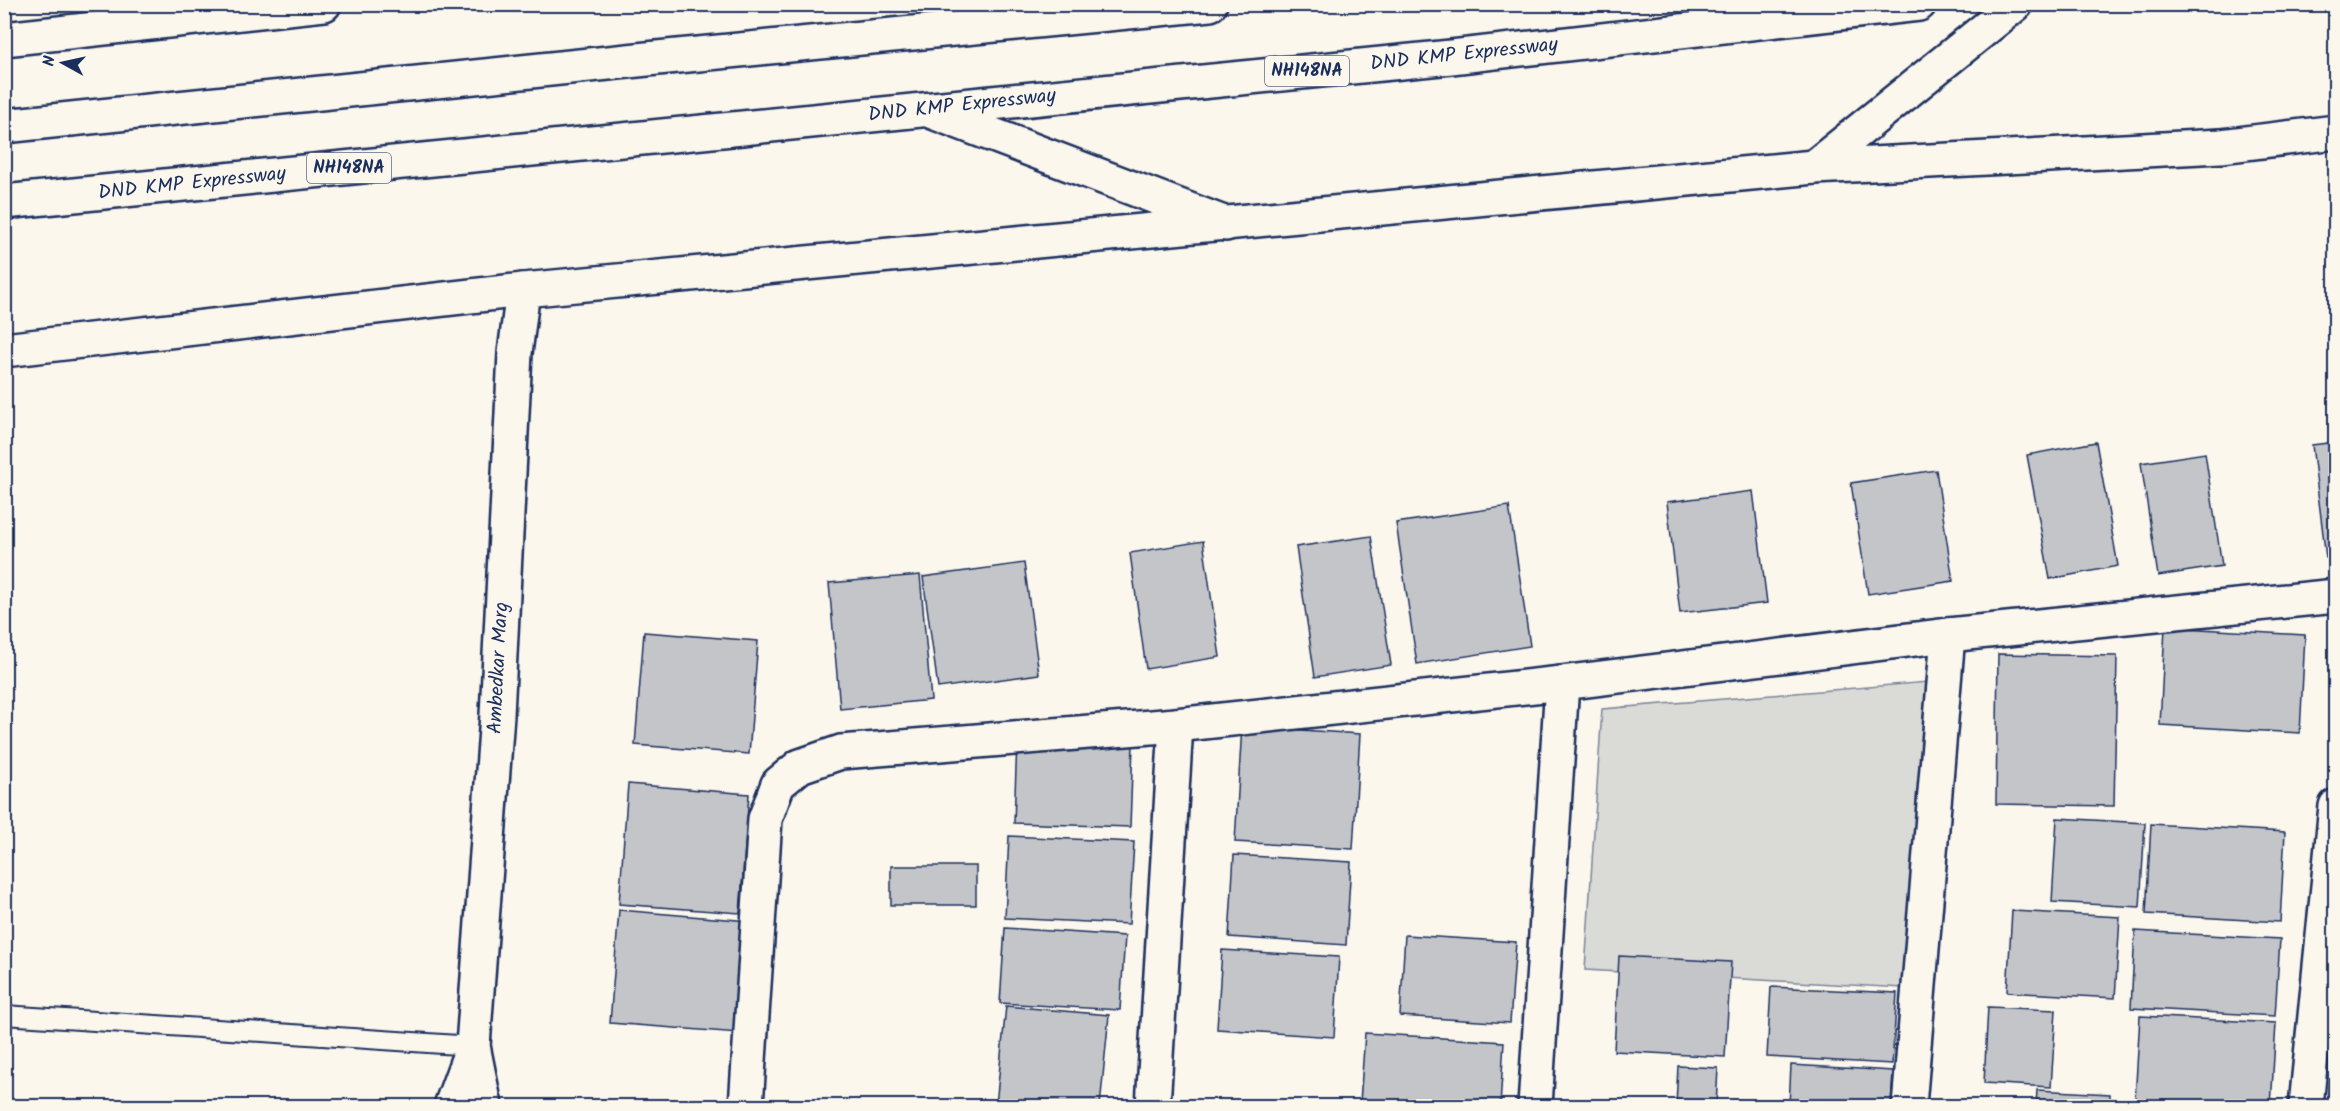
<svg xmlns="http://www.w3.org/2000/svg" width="2340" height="1111" font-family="Kalam,sans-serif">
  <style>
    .green { fill: #dadad7; stroke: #7a849a; stroke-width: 1.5 }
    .building { fill: #c3c5c9; stroke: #1b2f5e; stroke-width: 1.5 }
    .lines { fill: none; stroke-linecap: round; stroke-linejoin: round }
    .service-casing { stroke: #1b2f5e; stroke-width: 22 }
    .minor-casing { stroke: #1b2f5e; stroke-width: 38 }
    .tertiary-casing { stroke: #1b2f5e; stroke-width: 38 }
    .trunk-casing { stroke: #1b2f5e; stroke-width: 38 }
    .service { stroke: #fbf7ec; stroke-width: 18 }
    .minor { stroke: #fbf7ec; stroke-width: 33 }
    .tertiary { stroke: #fbf7ec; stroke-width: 33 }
    .trunk { stroke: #fbf7ec; stroke-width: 33 }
    .labels { text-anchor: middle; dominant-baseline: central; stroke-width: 5; stroke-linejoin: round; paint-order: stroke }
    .shield { fill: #fbf7ec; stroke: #5e6b89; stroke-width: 1.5 }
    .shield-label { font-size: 18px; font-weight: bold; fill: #1b2f5e }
    .street-label { font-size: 20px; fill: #1b2f5e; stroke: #fbf7ec }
  </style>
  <rect width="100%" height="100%" fill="#fbf7ec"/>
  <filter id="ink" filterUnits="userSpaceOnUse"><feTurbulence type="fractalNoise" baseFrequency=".0167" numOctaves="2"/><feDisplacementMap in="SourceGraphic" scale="12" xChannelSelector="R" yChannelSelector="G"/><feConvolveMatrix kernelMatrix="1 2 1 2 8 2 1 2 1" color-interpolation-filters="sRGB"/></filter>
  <g filter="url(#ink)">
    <!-- green -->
    <polygon class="green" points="1928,682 1903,988 1585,970 1602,709"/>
    <!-- building -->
    <g class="building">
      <polygon points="2096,442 2118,566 2050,579 2027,455"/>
      <polygon points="2336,442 2336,557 2326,558 2312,445"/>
      <polygon points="2205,453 2222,566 2158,576 2141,463"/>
      <polygon points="1936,470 1953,581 1868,594 1851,483"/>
      <polygon points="1753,491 1767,603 1680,613 1667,502"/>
      <polygon points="1509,506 1530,646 1417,664 1396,523"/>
      <polygon points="1371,536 1391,665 1315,677 1296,547"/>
      <polygon points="1203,541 1220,657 1146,669 1130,553"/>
      <polygon points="1024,563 1039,674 938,688 923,577"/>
      <polygon points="920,575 931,700 840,709 829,583"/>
      <polygon points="2165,627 2305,635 2300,733 2160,725"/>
      <polygon points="644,632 758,641 749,754 635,745"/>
      <polygon points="1998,654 2117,656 2114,806 1996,804"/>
      <polygon points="1242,726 1360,734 1353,849 1235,842"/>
      <polygon points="1017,740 1133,744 1130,827 1014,823"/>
      <polygon points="628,784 749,794 740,913 619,904"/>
      <polygon points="2057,818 2145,823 2140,907 2052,902"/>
      <polygon points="2151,824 2285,832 2280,922 2146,914"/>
      <polygon points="1009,836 1134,842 1129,924 1005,918"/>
      <polygon points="1234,855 1351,862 1346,945 1229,937"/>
      <rect x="891" y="866" width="85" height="39"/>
      <polygon points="619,910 749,921 739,1033 610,1023"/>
      <polygon points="2012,911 2120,917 2115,998 2007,992"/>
      <polygon points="1005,928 1125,936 1120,1010 1000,1003"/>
      <polygon points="2135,931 2280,939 2275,1016 2131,1008"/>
      <polygon points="1405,935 1516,942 1510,1023 1400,1016"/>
      <polygon points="1222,950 1339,957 1334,1037 1217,1029"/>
      <polygon points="1619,956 1731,962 1725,1057 1614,1051"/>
      <polygon points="1771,987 1897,993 1892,1064 1767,1057"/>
      <polygon points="1006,1006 1109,1015 1100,1106 996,1105"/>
      <polygon points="1988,1007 2056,1010 2051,1087 1984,1083"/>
      <polygon points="2140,1016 2276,1023 2271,1106 2135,1100"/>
      <polygon points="1365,1033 1504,1042 1500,1106 1419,1106 1360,1103"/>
      <polygon points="1791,1065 1893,1071 1891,1106 1789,1106"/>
      <polygon points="1678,1066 1718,1068 1716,1106 1676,1106"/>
      <polygon points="2037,1090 2110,1094 2110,1106 2036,1106"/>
    </g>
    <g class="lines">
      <!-- service casing -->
      <g class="service-casing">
        <polyline id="service" points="4,1015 473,1046"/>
      </g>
      <!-- minor casing -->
      <g class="minor-casing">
        <g id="minor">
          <polyline points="746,1106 765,819 778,784 800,766 841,752 1176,725 1562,683 1948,635 2336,596"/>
          <polyline points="1153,1106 1176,725"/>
          <polyline points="1535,1106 1562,683"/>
          <polyline points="1909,1106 1948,635"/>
          <polyline points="2306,1106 2336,806"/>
        </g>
      </g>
      <!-- tertiary casing -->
      <g class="tertiary-casing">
        <g id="tertiary">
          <polyline points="4,39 324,4"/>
          <polyline points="4,350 523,290 1814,167 2221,146 2336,132"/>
          <polyline points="451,1106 473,1046"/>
          <polyline points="485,1106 473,1046 497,715 515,353 523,290"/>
        </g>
      </g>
      <!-- trunk casing -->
      <g class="trunk-casing">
        <g id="trunk">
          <polyline points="933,112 1226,224"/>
          <polyline points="4,126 647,59 1210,4"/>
          <polyline points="1814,167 2016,4"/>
          <polyline points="4,202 1451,57 1919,4"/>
        </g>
      </g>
      <!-- service -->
      <use href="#service" class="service"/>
      <!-- minor -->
      <use href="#minor" class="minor"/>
      <!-- tertiary -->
      <use href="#tertiary" class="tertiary"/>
      <!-- trunk -->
      <use href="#trunk" class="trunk"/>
    </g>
  </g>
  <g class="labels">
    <!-- shield labels -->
    <g class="shield">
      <rect x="1265" y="56" width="84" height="30" rx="4.5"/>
      <rect x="307" y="153" width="84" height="30" rx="4.5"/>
    </g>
    <g class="shield-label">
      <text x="1307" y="71">NH148NA</text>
      <text x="349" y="168">NH148NA</text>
    </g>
    <!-- street labels -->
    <g class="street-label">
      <text transform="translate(1464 55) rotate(-6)">DND KMP Expressway</text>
      <text transform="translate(962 106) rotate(-6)">DND KMP Expressway</text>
      <text transform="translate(192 184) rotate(-6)">DND KMP Expressway</text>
      <text transform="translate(499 668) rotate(-87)">Ambedkar Marg</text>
    </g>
  </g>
  <!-- margin -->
  <rect width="2340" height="1111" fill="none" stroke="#fbf7ec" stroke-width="24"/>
  <rect x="12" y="12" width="2316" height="1087" fill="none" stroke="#1b2f5e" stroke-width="2" filter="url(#ink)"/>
  <!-- north arrow -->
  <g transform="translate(63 63) rotate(278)" stroke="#fbf7ec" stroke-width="4.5" paint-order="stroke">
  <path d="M0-4.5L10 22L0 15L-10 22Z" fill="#1b2f5e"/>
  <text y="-9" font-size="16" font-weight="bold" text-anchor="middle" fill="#1b2f5e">N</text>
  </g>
</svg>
